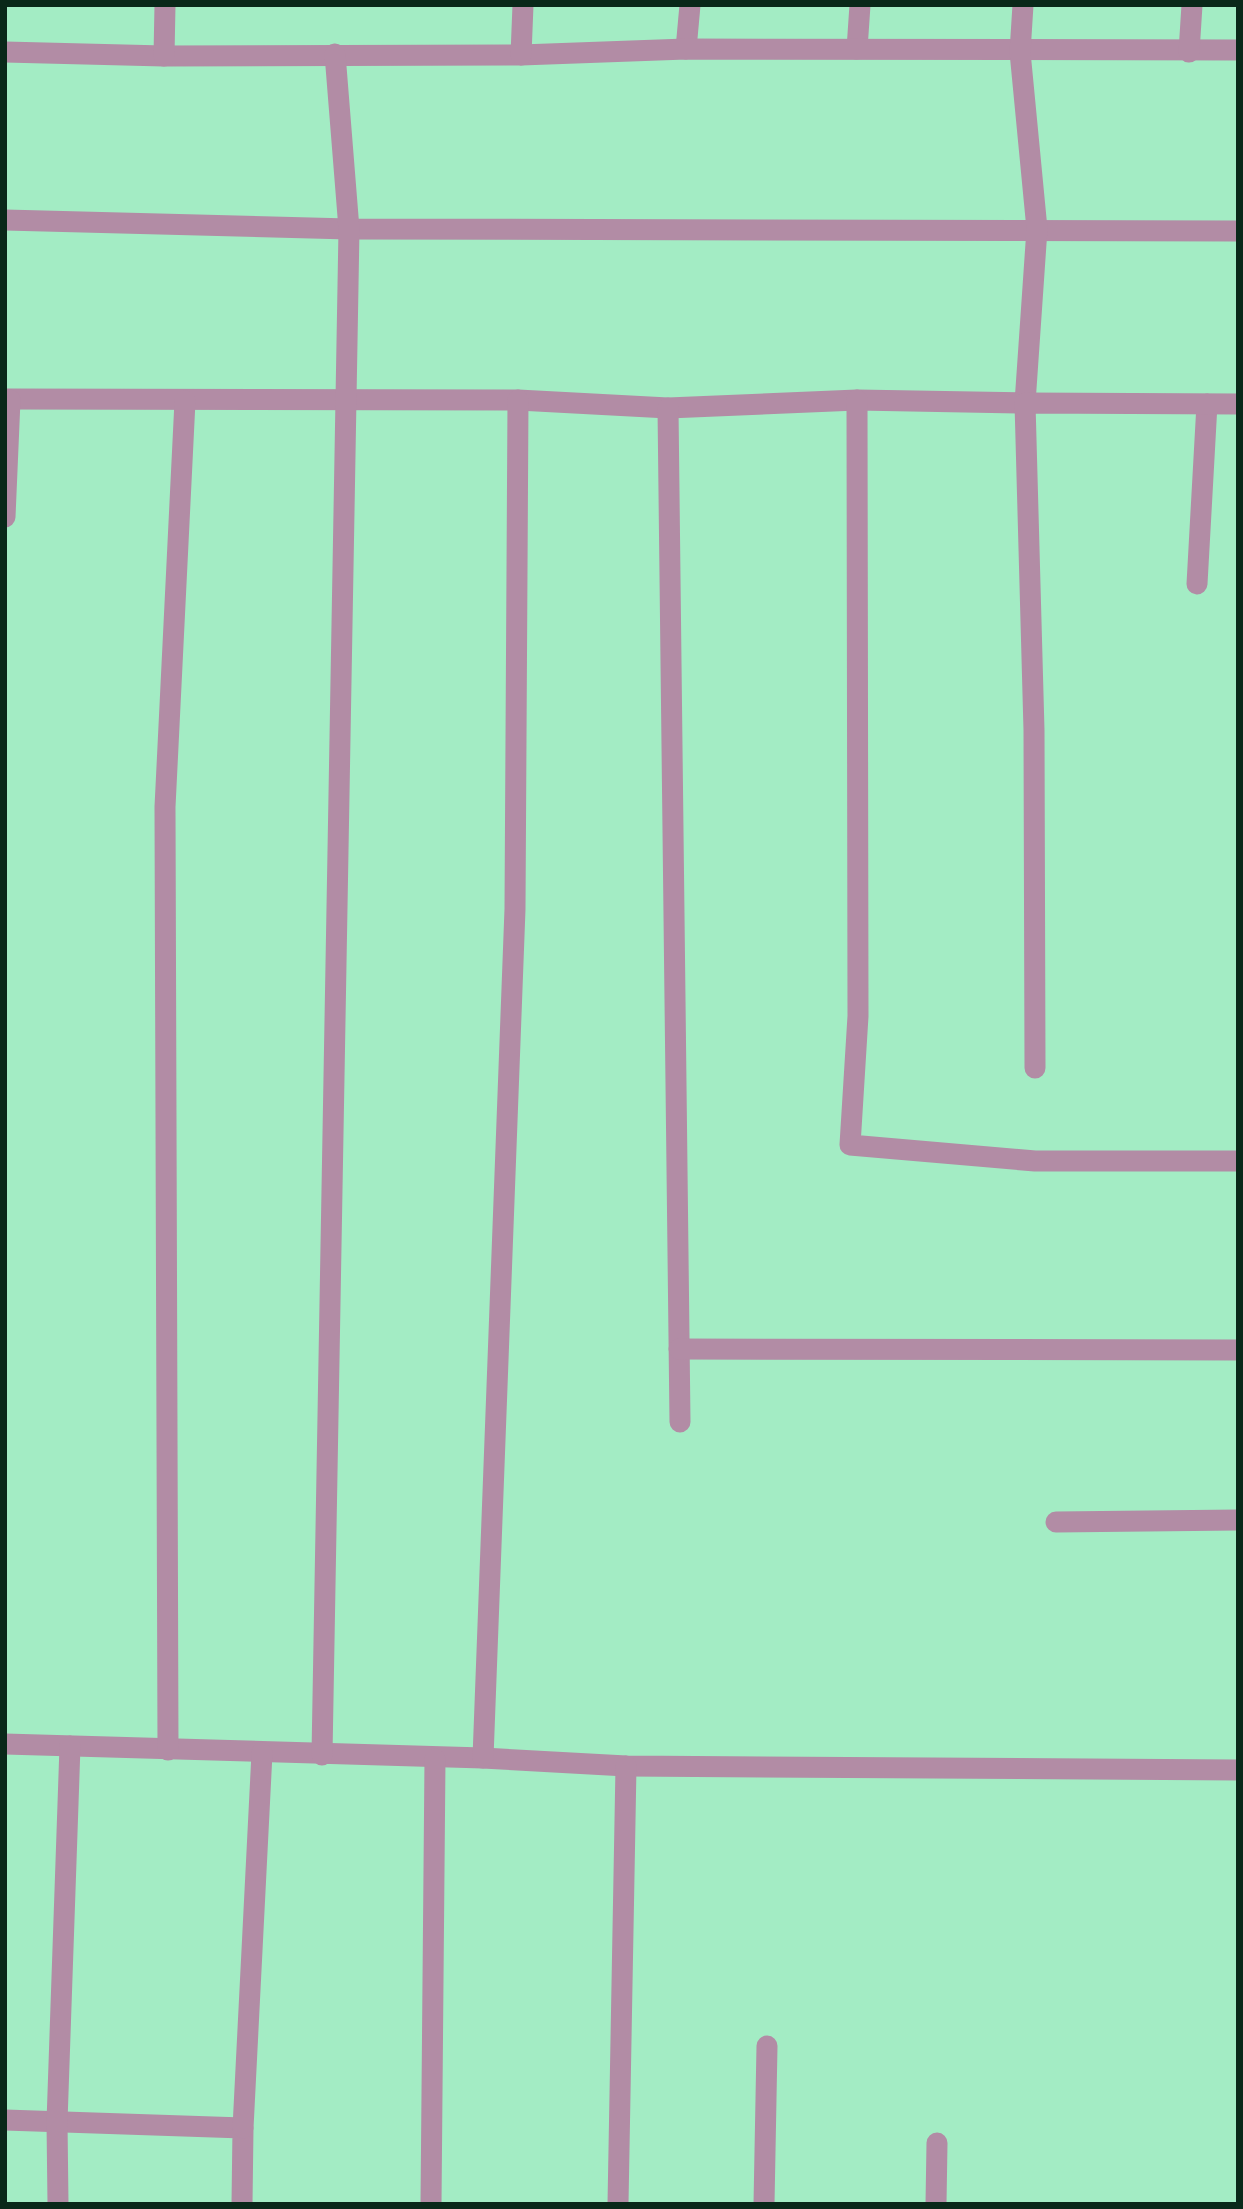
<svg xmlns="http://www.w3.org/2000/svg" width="1243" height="2209" font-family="Mulish,sans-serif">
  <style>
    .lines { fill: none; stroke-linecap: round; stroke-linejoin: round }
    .minor { stroke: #b28ca5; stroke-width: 21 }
  </style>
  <rect width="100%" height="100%" fill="#a3ecc4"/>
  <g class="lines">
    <!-- minor -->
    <g class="minor">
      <polyline points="686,49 690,5"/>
      <polyline points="857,49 860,5"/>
      <polyline points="5,52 164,56 521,55 686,49 1238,50"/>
      <polyline points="1189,52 1192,5"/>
      <polyline points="521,55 523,5"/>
      <polyline points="164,56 165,5"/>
      <polyline points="5,220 349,229 1238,231"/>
      <polyline points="5,399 518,400 668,408 857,400 1025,403 1037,229 1020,52 1023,5"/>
      <polyline points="857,400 858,1016 850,1145 1035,1161 1238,1161"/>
      <polyline points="668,408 680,1422"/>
      <polyline points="5,517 10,400"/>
      <polyline points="1197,584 1207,404"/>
      <polyline points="1035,1068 1034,730 1025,403 1238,404"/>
      <polyline points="679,1349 1238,1350"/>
      <polyline points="1056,1522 1238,1520"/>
      <polyline points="5,1744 483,1758 626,1766 1238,1770"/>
      <polyline points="168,1750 165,807 185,401"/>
      <polyline points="322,1755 349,229 335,54"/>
      <polyline points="483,1758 515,909 518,400"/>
      <polyline points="5,2120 243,2128 242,2204"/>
      <polyline points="243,2128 262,1753"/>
      <polyline points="58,2204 57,2122 70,1746"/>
      <polyline points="431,2204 435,1759"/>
      <polyline points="618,2204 626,1766"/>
      <polyline points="764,2204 767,2046"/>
      <polyline points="936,2204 937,2143"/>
    </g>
  </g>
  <!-- border -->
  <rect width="1243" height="2209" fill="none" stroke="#092819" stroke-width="14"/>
</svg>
